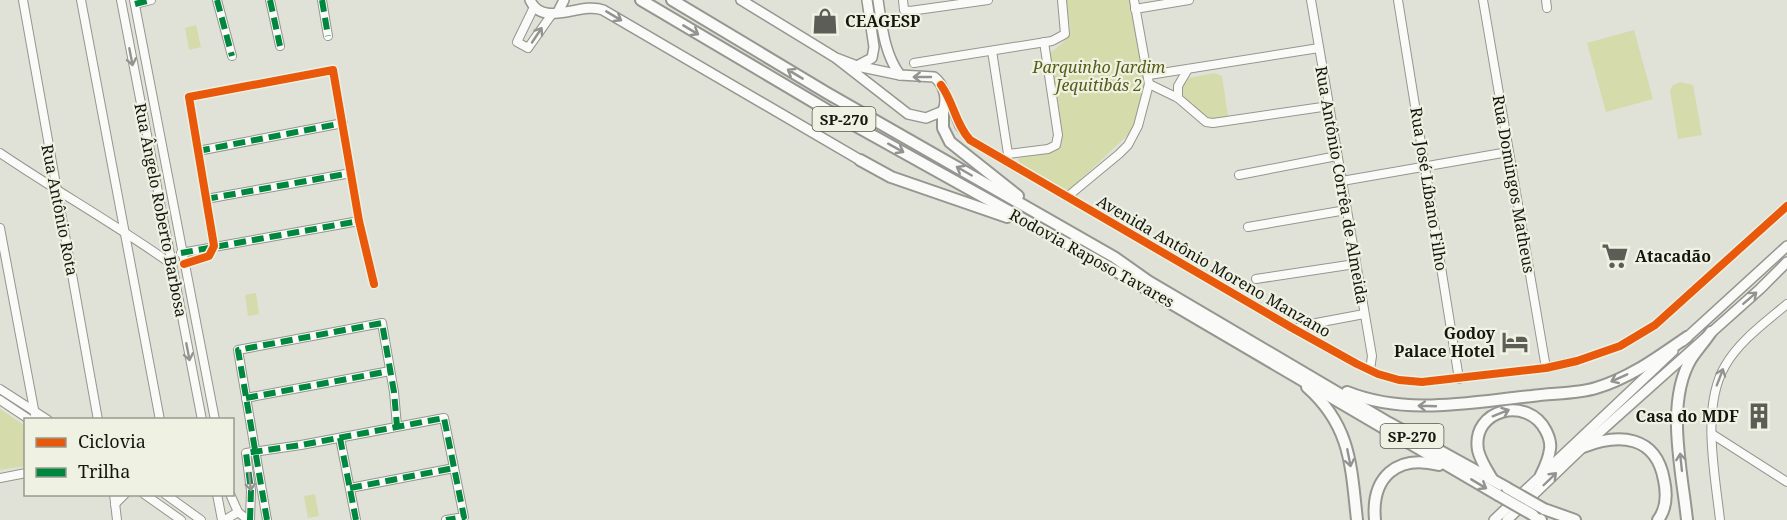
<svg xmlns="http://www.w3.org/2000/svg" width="1787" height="520" font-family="'Noto Serif',serif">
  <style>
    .green { fill: #d5dbab }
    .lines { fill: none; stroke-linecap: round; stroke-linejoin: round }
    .minor-casing { stroke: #95968f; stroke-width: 10 }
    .major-casing { stroke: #95968f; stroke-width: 12 }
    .highway-casing { stroke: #95968f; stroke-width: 14 }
    .minor { stroke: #fafbf9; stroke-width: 8 }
    .major { stroke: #fafbf9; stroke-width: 9 }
    .highway { stroke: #fafbf9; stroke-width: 10 }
    .highway-bridge-casing { stroke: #95968f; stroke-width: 14; stroke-linecap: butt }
    .highway-bridge { stroke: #fafbf9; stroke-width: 10 }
    .quiet { stroke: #00873e; stroke-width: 6; stroke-dasharray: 12 6; stroke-linecap: butt }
    .cycleway-casing { stroke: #eff2e2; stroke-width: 11 }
    .cycleway { stroke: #e8590c; stroke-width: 8 }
    .oneway { stroke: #939490 }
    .labels { text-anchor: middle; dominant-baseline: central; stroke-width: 4.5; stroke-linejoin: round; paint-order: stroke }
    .shield { fill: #eff2e2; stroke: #56584f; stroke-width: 1.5 }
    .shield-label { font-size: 15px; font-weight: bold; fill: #151610 }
    .poi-label { font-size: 16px; font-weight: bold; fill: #151610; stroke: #eff2e2; text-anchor: start }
    .park-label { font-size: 16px; font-style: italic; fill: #565c16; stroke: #eff2e2 }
    .street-label { font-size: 16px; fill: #151610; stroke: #eff2e2 }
  </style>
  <rect width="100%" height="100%" fill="#e0e2d8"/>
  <!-- green -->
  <g class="green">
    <path d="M1067 0H1131L1146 82 1134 125 1130 133 1068 191 1019 163 1018 160 1019 158 1054 152 1060 145 1062 133 1049 54C1083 28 1066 34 1067 0Z"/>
    <polygon points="196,25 201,47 189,50 185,28"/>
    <polygon points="1634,30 1653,99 1606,112 1587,43"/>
    <path d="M1214 73 1222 76 1228 116 1226 120 1215 121 1211 119C1200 110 1184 104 1181 89L1189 78Z"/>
    <polygon points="1680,82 1693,85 1702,135 1678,139 1670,90 1673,85"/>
    <polygon points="256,293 259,314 248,316 245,295"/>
    <polygon points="0,409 25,426 25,466 0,470"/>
    <polygon points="315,494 319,516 308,518 304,496"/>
  </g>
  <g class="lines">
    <!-- minor casing -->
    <g class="minor-casing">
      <g id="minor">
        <polyline points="23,0 98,420"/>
        <polyline points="81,0 160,420"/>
        <polyline points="121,0 202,420"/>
        <polyline points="134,0 215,420"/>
        <polyline points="217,0 232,56"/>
        <polyline points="270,0 280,46"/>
        <polyline points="322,0 328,36"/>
        <polyline points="903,0 904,10 910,11 988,0"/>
        <polyline points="1311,0 1372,356 1370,370"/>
        <polyline points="1398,0 1459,379"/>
        <polyline points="1483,0 1546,368"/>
        <polyline points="1546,0 1547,8"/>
        <polyline points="135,4 151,0"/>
        <polyline points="534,7 517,42 528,48 552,14"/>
        <polyline points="1135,9 1189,0"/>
        <polyline points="992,51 1008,154"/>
        <polyline points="914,63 1052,41 1065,34 1062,0"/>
        <polyline points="1149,75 1319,48"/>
        <polyline points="1149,84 1178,98 1206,122 1213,123 1329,106"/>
        <polyline points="945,90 959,126 970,140 1294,329 1357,364 1378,374 1399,380 1422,382 1546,368 1577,361 1620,346 1655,325 1787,206"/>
        <polyline points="1178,98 1178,86 1188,69"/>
        <polyline points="198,151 343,123"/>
        <path d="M0 153C56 191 115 224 170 263"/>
        <polyline points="1008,162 1008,154 1048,149 1056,145 1058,135 1044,42"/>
        <polyline points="1239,175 1337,156"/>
        <polyline points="1342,181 1508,152"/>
        <polyline points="1067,197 1119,154 1128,145 1138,126 1149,84 1134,0"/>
        <polyline points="206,199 351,173"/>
        <polyline points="1248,227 1346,210"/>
        <polyline points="0,228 36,420"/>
        <polyline points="181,253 359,221"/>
        <polyline points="184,264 209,256 214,246 189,97 333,70 359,221 374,284"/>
        <polyline points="1256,279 1355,264"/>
        <polyline points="1294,329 1311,324 1364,314"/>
        <polyline points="0,389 48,420"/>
        <polyline points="246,398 390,371"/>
        <polyline points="0,400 30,420"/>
        <polyline points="1712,434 1787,482"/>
        <polyline points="340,438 356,520"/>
        <polyline points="0,478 26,473"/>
        <polyline points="350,488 454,468"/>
        <polyline points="114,494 117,520"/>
        <polyline points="144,494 181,520"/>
        <polyline points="165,494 201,520"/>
        <polyline points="217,494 222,520"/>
        <polyline points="230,494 238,512 248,520"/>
        <polyline points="115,504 125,494"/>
        <polyline points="225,520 238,512"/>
        <polyline points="250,520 251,490 246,453 301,445 444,418 464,517 446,520"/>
        <polyline points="267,520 238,350 382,323 394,392 397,426"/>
        <path d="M1720 520C1715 474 1701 407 1725 366 1739 341 1766 322 1787 304"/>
      </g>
    </g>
    <!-- major casing -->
    <g class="major-casing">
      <g id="major">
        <path d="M530 0C543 29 581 1 603 10L860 160"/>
        <path d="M741 0 836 58 908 114 926 118 943 111C947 100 945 85 934 77L900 75 857 66 836 58"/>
        <path d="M878 0C882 26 884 53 900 75"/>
        <polyline points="558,12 564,0"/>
        <polyline points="857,66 872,58 874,47 867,0"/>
        <polyline points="1683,341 1787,246"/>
        <polyline points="1494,520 1673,351"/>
        <polyline points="1507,520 1583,447 1760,289 1787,262"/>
      </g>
    </g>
    <!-- highway casing -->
    <g class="highway-casing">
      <g id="highway">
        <polyline points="641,0 827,110 1109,267 1498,495"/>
        <polyline points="672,0 827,93 1114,257 1148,281 1389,423 1507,488"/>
        <polyline points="943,111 943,128 950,142 1018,196"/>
        <polyline points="860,160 891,177 1007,217"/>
        <path d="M1307 387C1351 426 1351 466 1357 520"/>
        <path d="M1347 392C1407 416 1471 402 1532 396 1552 393 1576 394 1596 388 1630 378 1658 357 1687 337"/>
        <path d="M1583 447C1619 433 1656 435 1664 480 1667 494 1667 508 1658 520"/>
        <path d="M1492 479C1487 470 1480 460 1478 450 1471 409 1528 395 1546 431 1549 437 1551 443 1550 449 1549 458 1545 467 1541 475"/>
        <polyline points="1544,509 1575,520"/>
        <polyline points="1533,515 1541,520"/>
        <path d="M1375 520C1371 477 1397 454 1439 465"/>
        <path d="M1687 520C1682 471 1665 403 1691 359 1697 350 1705 341 1711 332"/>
      </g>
    </g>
    <!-- minor -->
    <use href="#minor" class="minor"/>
    <!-- major -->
    <use href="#major" class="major"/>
    <!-- highway -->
    <use href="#highway" class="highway"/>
    <!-- highway-bridge casing -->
    <g class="highway-bridge-casing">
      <g id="highway-bridge">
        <polyline points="1507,488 1544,509"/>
        <polyline points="1498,495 1533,515"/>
      </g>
    </g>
    <!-- highway-bridge -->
    <use href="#highway-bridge" class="highway-bridge"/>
    <!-- quiet -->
    <g class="quiet">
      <polyline points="217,0 232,56"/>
      <polyline points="270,0 280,46"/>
      <polyline points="322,0 328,36"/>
      <polyline points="135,4 151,0"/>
      <polyline points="198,151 343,123"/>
      <polyline points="206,199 351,173"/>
      <polyline points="181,253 359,221"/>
      <polyline points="246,398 390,371"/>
      <polyline points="340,438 356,520"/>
      <polyline points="350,488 454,468"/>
      <polyline points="250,520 251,490 246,453 301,445 444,418 464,517 446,520"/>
      <polyline points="267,520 238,350 382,323 394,392 397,426"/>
    </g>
    <!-- cycleway casing -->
    <g class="cycleway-casing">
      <g id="cycleway">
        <path d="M941 85C954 103 955 123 970 140L1294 329 1357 364 1378 374 1399 380 1422 382 1546 368 1577 361 1620 346 1655 325 1787 206"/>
        <polyline points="184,264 209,256 214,246 189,97 333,70 359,221 374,284"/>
      </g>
    </g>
    <!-- cycleway -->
    <use href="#cycleway" class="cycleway"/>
  </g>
  <!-- one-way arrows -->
  <defs><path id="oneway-shaft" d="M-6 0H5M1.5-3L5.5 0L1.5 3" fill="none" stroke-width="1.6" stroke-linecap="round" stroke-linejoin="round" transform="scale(1.5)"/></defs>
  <g class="oneway">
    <use href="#oneway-shaft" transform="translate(614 16) rotate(31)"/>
    <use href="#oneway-shaft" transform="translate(691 30) rotate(31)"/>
    <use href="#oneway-shaft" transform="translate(537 35) rotate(-56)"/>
    <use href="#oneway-shaft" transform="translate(131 57) rotate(79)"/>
    <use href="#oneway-shaft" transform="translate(795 74) rotate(-149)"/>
    <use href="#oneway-shaft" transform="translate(922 77) rotate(180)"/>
    <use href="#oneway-shaft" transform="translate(896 148) rotate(29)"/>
    <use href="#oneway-shaft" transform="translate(964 171) rotate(-150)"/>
    <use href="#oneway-shaft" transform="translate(1750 298) rotate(-41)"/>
    <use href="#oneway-shaft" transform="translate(188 352) rotate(79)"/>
    <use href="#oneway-shaft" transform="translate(1720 377) rotate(-69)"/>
    <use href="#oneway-shaft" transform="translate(1619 378) rotate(156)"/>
    <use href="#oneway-shaft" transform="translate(1427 406) rotate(-178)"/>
    <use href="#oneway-shaft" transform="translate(1501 413) rotate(-22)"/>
    <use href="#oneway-shaft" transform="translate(1349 458) rotate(79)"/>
    <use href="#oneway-shaft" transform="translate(1681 462) rotate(-96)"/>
    <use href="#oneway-shaft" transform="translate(1550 479) rotate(-44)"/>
    <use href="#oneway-shaft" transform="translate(250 482) rotate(84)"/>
    <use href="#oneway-shaft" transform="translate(1479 484) rotate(31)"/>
  </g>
  <!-- icons -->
  <defs>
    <g id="shop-bare" transform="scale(2.07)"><path d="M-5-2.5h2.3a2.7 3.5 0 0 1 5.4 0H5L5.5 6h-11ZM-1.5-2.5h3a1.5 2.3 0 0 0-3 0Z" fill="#5c5d56" stroke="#eff2e2" stroke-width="2.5" paint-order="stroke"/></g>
    <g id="supermarket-bare" transform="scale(2.07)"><path d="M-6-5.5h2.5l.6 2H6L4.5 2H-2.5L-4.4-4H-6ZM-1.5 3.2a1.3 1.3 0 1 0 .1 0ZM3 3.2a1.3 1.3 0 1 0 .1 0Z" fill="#5c5d56" stroke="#eff2e2" stroke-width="2.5" paint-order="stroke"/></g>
    <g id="hotel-bare" transform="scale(2.07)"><path d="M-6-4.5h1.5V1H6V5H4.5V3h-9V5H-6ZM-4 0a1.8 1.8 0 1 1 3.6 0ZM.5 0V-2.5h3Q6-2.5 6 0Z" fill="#5c5d56" stroke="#eff2e2" stroke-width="2.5" paint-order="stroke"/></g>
    <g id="building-bare" transform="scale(2.07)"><path d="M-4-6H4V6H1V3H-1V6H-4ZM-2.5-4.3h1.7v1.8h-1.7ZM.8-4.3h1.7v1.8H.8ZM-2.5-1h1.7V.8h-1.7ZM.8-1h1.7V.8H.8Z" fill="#5c5d56" stroke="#eff2e2" stroke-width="2.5" paint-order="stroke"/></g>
  </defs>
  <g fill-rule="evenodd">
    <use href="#shop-bare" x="825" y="21"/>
    <use href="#supermarket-bare" x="1615" y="256"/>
    <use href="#hotel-bare" x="1515" y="342"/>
    <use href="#building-bare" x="1759" y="416"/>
  </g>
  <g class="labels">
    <!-- shield labels -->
    <g class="shield">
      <rect x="812.5" y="107" width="63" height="24" rx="4.5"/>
      <rect x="1380.5" y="424" width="63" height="24" rx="4.5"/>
    </g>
    <g class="shield-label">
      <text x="844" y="119">SP-270</text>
      <text x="1412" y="436">SP-270</text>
    </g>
    <!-- poi labels -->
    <g class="poi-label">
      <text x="845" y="21">CEAGESP</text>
      <text x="1635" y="256">Atacadão</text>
      <text x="1495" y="333" text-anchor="end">Godoy<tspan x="1495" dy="18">Palace Hotel</tspan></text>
      <text x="1739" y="416" text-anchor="end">Casa do MDF</text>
    </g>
    <!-- park labels -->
    <g class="park-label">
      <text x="1099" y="67">Parquinho Jardim<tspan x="1099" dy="18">Jequitibás 2</tspan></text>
    </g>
    <!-- street labels -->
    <g class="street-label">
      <text transform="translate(1514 184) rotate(80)">Rua Domingos Matheus</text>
      <text transform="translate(1342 185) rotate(80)">Rua Antônio Corrêa de Almeida</text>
      <text transform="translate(1429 189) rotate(81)">Rua José Líbano Filho</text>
      <text transform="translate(60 210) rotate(79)">Rua Antônio Rota</text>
      <text transform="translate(161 210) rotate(79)">Rua Ângelo Roberto Barbosa</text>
      <text transform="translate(1092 258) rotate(29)">Rodovia Raposo Tavares</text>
      <text transform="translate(1214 266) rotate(30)">Avenida Antônio Moreno Manzano</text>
    </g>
  </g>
  <!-- legend -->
  <rect x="24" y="418" width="210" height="78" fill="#eff2e2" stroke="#989a8e" stroke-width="1.5"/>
  <rect x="36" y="438" width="30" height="9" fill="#e8590c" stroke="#989a8e" stroke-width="1.5"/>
  <text x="78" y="448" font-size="18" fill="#151610">Ciclovia</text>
  <rect x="36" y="468" width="30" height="9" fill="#00873e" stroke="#989a8e" stroke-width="1.5"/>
  <text x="78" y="478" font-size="18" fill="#151610">Trilha</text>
</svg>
